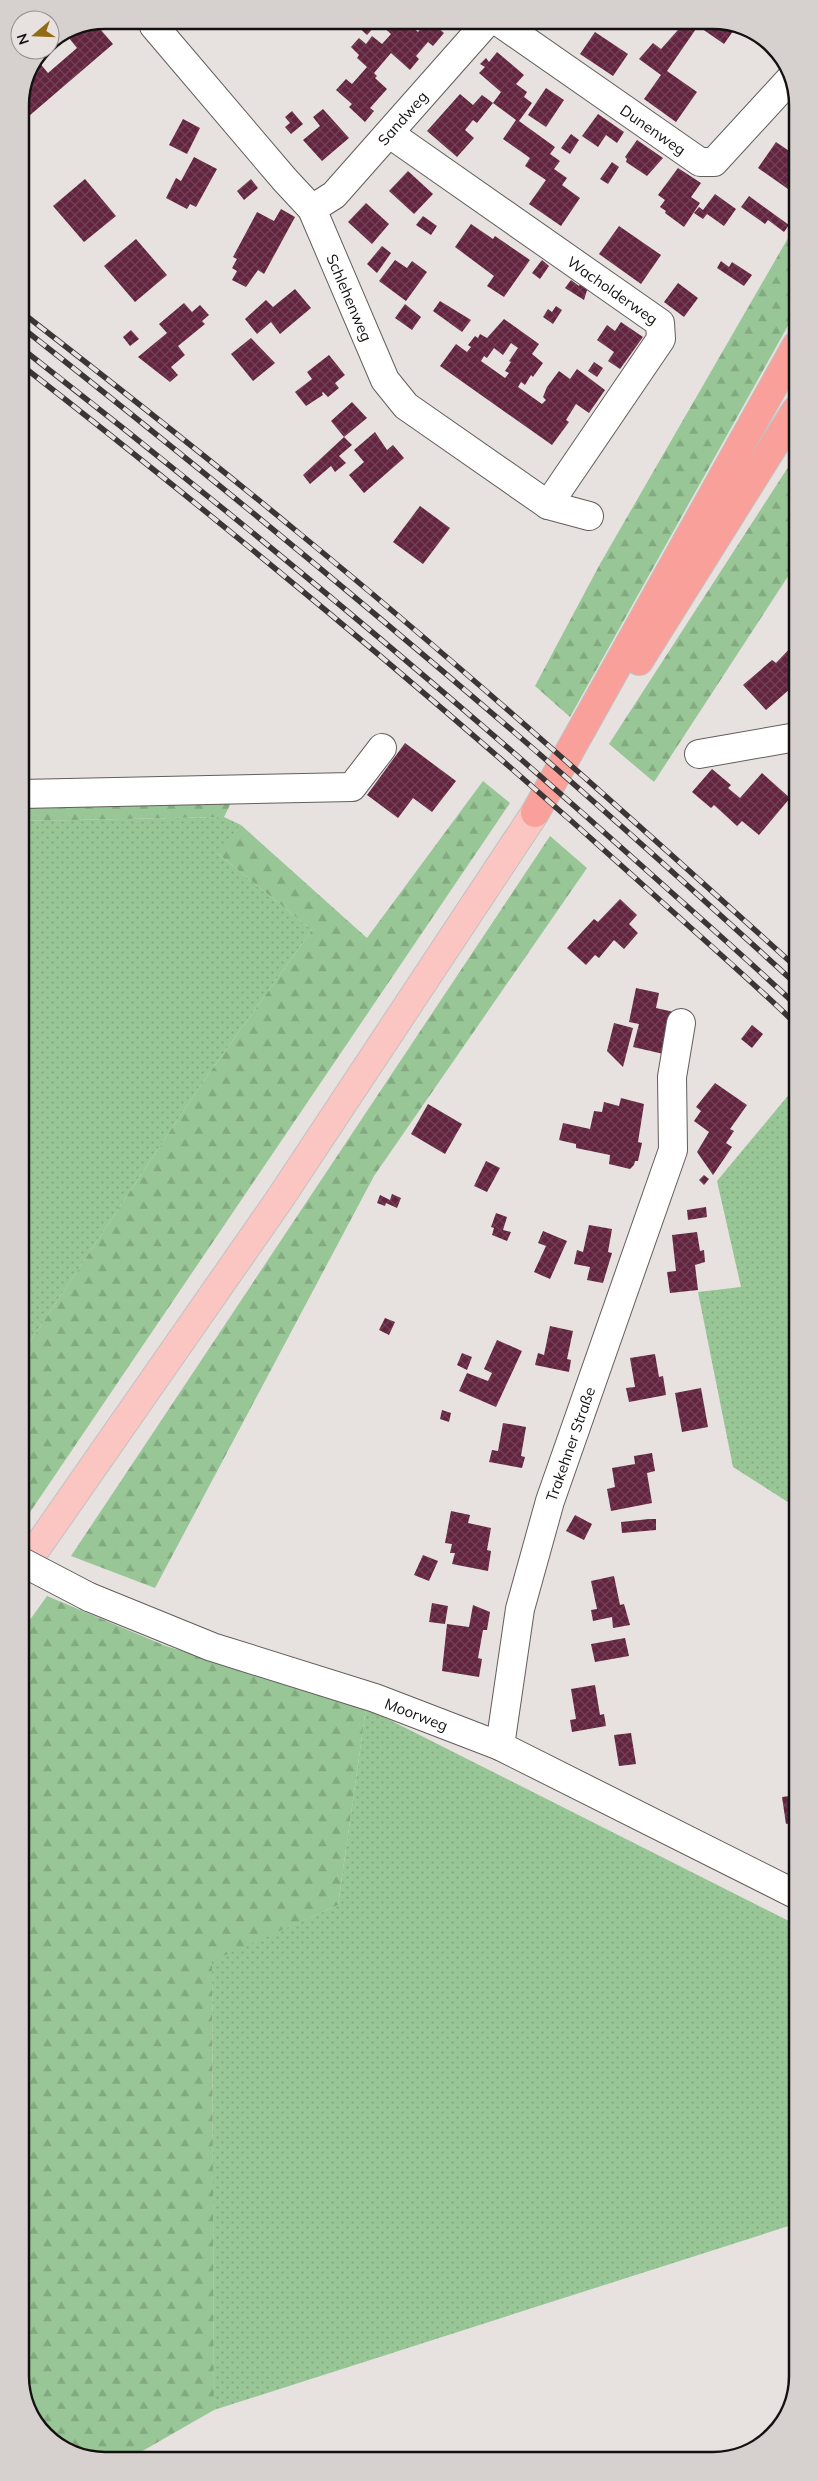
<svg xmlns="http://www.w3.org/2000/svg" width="818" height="2481" font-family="Mulish,sans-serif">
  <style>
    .grass { fill: url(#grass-dots) }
    .forest { fill: url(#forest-firs) }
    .building { fill: url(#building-cross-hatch); fill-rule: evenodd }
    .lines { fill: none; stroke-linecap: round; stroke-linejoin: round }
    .minor-casing { stroke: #635e5d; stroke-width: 30 }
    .major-casing { stroke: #c2c1c1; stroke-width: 30 }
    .highway-casing { stroke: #c2c1c1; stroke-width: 30 }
    .minor { stroke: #fff; stroke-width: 28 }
    .major { stroke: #fbc6c2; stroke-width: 28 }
    .highway { stroke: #f9a09a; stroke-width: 28 }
    .rail-casing { stroke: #393635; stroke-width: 5.5 }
    .rail { stroke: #e7e2e0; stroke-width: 4; stroke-dasharray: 11; stroke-linecap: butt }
    .minor-bridge-casing { stroke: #635e5d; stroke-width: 30; stroke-linecap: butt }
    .minor-bridge { stroke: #fff; stroke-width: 28 }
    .labels { text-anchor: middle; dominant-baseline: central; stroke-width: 5; stroke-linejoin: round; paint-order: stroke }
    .street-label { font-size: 15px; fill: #141211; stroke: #e7e2e0 }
    .rim { fill: none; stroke: #141211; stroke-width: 2.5 }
  </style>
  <defs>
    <pattern id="grass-dots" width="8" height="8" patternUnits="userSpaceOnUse" patternTransform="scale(1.25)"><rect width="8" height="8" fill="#98c696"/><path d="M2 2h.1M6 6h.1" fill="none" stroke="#82a980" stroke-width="1.8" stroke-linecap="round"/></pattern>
    <pattern id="forest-firs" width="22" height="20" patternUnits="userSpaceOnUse" patternTransform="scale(1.25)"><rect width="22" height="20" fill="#98c696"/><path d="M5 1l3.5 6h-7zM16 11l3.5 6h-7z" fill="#82a980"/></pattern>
    <pattern id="building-cross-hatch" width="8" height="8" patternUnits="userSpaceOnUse" patternTransform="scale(1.25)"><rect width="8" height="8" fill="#62243e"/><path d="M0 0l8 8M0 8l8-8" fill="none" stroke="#734256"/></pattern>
  </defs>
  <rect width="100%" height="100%" fill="#e7e2e0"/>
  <!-- grass -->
  <g class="grass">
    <polygon points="224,817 241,825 217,853 312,930 198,1089 22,1354 21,821"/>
    <polygon points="796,1086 797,1447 790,1449 797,1471 797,1508 733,1467 698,1292 741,1287 717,1181"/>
    <polygon points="366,1708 797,1925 798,2223 214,2410 212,1960 338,1905"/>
  </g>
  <!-- forest -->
  <g class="forest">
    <polygon points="795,226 795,313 570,717 535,686 600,564"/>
    <polygon points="796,455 796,564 654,782 609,744"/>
    <polygon points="483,781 510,803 22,1524 22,1354 198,1089 312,930 216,852 241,825 367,938"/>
    <polygon points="236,793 224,817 21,821 21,802"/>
    <polygon points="550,836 587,868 374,1176 155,1588 71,1556"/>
    <polygon points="47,1596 166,1646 366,1708 338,1905 212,1961 214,2410 125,2461 99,2461 49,2440 23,2398 22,1631"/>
  </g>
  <!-- building -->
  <g class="building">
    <polygon points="719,20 736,27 724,44 698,26 667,71 697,92 676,122 644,99 661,75 639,59 653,43 661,49 678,30 666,21"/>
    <polygon points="601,21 611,21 607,26"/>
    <polygon points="373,23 375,26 367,35 355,24"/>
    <polygon points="379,23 408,23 418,32 425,23 433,23 444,33 433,46 428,42 416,56 419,59 410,70 391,53 374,73 377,76 375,78 387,89 370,108 374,111 365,122 349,107 352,104 336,90 346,79 352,84 367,67 357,58 359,55 351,47 359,38 366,44 372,36 382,44 391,34"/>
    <polygon points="73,26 105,26 101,30 113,44 22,122 20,100 38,61 48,73 77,48 64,32"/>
    <polygon points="595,32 628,54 613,76 580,54"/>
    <polygon points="497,52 524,75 516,84 527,92 524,97 532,103 519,121 555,147 550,154 560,161 554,169 567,178 562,185 580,198 561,226 529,204 546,180 525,166 530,158 503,139 516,120 493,103 501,92 479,73 485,67 480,64 486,58 489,62"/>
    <polygon points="546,88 564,100 546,127 528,115"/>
    <polygon points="460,94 473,105 482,95 493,103 477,123 473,120 465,130 474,138 457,157 427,131"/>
    <polygon points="323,109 349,138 322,161 303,140 320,126 313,117"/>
    <polygon points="292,111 303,124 291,134 285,127 290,123 285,117"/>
    <polygon points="598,114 624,132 617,143 606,135 598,147 582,136"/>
    <polygon points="183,119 200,128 187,154 169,145"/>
    <polygon points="571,134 579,140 570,154 561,148"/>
    <polygon points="637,140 663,158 647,176 626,162 627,159 625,157"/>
    <polygon points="776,142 792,153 795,148 795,179 788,189 758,168"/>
    <polygon points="194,157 217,169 196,207 190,204 187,209 166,198 176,178 181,181"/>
    <polygon points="612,162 619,167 608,184 600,179"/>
    <polygon points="678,168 701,183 691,197 700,203 684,227 665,213 666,211 660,207 665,200 658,195"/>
    <polygon points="408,171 433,194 414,214 389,191"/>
    <polygon points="85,179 116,216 84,242 53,206"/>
    <polygon points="251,179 258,188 244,200 237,191"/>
    <polygon points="715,194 736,209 724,226 707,214 703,219 694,213 699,207 703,210"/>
    <polygon points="749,196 789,225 784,232 768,220 765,224 741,207"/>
    <polygon points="366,203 389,224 372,244 348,222"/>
    <polygon points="281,209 295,217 264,274 258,270 246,287 232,280 237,271 232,268 237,259 233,257 257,212 274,221"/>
    <polygon points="423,216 437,226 431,235 416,225"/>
    <polygon points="471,224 493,239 495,236 530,260 504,297 487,286 494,276 455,247"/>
    <polygon points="619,226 661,255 641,284 599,254"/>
    <polygon points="136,239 167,275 135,302 104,266"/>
    <polygon points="382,246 391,253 377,273 367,264"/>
    <polygon points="395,260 407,268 412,261 427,272 406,301 379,281"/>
    <polygon points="542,260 549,266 540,279 532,273"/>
    <polygon points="721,261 729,267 732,262 752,275 744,286 717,268"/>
    <polygon points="571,280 579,286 583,280 588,287 584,300 565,288"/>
    <polygon points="678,283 698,298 684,317 664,302"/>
    <polygon points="295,289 311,308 280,334 271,322 257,334 245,319 266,300 273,307"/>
    <polygon points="440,301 471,320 462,332 433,311"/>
    <polygon points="184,303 192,312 200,305 209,315 202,321 205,324 178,346 185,355 171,367 178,375 170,382 138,357 167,333 159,324"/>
    <polygon points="405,304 421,317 412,330 395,318"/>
    <polygon points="556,306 562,310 553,324 543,317 548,309 552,312"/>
    <path d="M504 319 539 344 532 354 543 363 533 377 531 375 525 385 521 382 518 387 542 404 546 400 543 397 547 387 559 371 570 379 577 369 605 390 589 413 576 404 566 420 569 422 552 445 440 366 456 344 467 352 471 347 468 345 475 336 478 338 480 334 487 338ZM511 343 518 348 509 361 511 362 505 371 509 373 505 378 481 361 484 356 487 358 494 348 503 355Z"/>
    <polygon points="621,322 643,337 620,369 608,361 614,352 597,340 607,325 615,331"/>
    <polygon points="131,330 139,339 130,346 123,337"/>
    <polygon points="251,338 275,363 253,381 231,354"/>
    <polygon points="329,355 345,375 335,383 339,388 328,397 323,392 322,393 323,395 306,406 295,392 312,379 307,372"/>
    <polygon points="594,362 603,368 597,377 588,371"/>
    <polygon points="352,402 367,418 344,437 352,445 339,456 346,463 335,472 331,466 310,484 303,475 344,437 331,421"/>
    <polygon points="375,432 387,450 393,445 404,458 364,493 349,475 364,462 354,450"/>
    <polygon points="420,506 450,528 423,564 393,542"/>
    <polygon points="796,642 796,694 791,688 766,710 743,685 772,660 776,663"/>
    <polygon points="405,743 456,781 432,812 413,798 398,818 367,795"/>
    <polygon points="712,769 731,785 728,788 740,798 762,773 790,798 759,835 742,821 737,826 714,805 711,808 692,792"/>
    <polygon points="620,899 637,915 629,924 638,933 624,949 614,940 599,958 595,955 586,965 567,948 594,919 598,922"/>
    <polygon points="636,988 659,993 656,1008 674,1012 668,1055 633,1047 639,1024 629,1022"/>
    <polygon points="614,1023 633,1028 623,1067 607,1051"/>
    <polygon points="752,1025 763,1034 752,1048 741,1039"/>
    <polygon points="715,1083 747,1105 730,1129 734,1131 726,1143 732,1147 713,1175 697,1152 709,1132 694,1121 701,1111 696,1107"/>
    <polygon points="621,1098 644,1104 638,1142 642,1143 638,1161 635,1161 634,1165 630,1169 609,1164 610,1155 576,1148 576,1144 559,1140 563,1123 590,1129 594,1111 602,1112 604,1102 619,1106"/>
    <polygon points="428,1104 462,1124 445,1154 411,1134"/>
    <polygon points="486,1161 500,1168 487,1192 474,1186"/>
    <polygon points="704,1175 709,1179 704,1185 699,1180"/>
    <polygon points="392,1194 401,1198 397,1208 386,1203 385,1206 377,1203 380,1195 390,1200"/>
    <polygon points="706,1207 707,1217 688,1220 687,1210"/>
    <polygon points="496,1213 507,1217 503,1230 511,1232 507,1241 492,1235 494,1228 491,1227"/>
    <polygon points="589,1225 612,1229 608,1252 612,1253 603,1283 587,1280 590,1267 574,1264 577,1250 583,1252"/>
    <polygon points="543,1231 567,1241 550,1279 534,1272 546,1246 538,1243"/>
    <polygon points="697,1232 700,1251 704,1250 705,1262 695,1265 698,1290 670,1293 667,1272 676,1271 672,1235"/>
    <polygon points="385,1318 395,1322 389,1335 379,1330"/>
    <polygon points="550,1326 573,1331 567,1359 571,1360 569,1372 535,1365 538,1353 544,1355"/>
    <polygon points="497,1340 522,1351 496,1407 459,1391 467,1373 488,1381 492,1373 484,1369"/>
    <polygon points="462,1353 472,1357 467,1370 457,1365"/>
    <polygon points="655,1354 659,1377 663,1376 666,1395 629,1402 626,1388 635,1387 630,1358"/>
    <polygon points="701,1388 708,1427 682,1432 675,1393"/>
    <polygon points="442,1410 451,1413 449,1422 440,1419"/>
    <polygon points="503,1423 526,1427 521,1456 525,1457 522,1468 489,1462 492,1450 498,1451"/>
    <polygon points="652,1453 655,1471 647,1473 652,1503 611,1511 607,1489 615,1487 612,1468 635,1464 634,1456"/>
    <polygon points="451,1511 470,1515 468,1523 491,1528 487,1550 491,1551 488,1571 452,1564 455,1553 450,1553 452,1544 445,1543"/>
    <polygon points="575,1515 592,1524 584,1540 566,1531"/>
    <polygon points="649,1519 656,1519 656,1530 622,1533 621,1522"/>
    <polygon points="423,1555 438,1561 429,1581 414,1575"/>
    <polygon points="614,1576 620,1605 624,1604 630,1625 613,1628 612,1617 593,1621 591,1610 597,1609 591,1581"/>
    <polygon points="432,1603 448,1606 445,1624 429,1622"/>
    <polygon points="473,1605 490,1612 487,1630 483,1630 478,1658 482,1659 479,1677 442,1671 447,1624 469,1627"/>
    <polygon points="625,1638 629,1656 595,1662 591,1644"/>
    <polygon points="595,1685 600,1715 604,1714 606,1726 572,1732 570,1720 576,1719 571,1689"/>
    <polygon points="631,1733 636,1764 619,1766 614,1735"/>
    <polygon points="797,1795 797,1822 786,1824 782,1797"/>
  </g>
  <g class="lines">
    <!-- minor casing -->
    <g class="minor-casing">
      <g id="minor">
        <path id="s1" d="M499 22 700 162H714L792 77"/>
        <path id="s2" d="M154 26 285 180 312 209 385 380 406 406 548 505 589 516"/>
        <path id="s3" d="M390 134 660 323 661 339 548 505"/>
        <path id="s4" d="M312 209 334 195 487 22"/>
        <polyline points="699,754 796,737"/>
        <polyline points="21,794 352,787 382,748"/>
        <path id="s5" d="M89 1597 212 1647 375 1698 500 1746 797 1895"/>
        <path id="s6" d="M500 1746 520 1609 550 1501 673 1150 672 1077 681 1023"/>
      </g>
    </g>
    <!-- major casing -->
    <g class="major-casing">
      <polyline id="major" points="22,1569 279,1200 535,813"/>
    </g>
    <!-- highway casing -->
    <g class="highway-casing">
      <g id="highway">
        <polyline points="639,661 796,410"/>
        <polyline points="535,813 796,346"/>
      </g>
    </g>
    <!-- minor -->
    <use href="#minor" class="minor"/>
    <!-- major -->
    <use href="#major" class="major"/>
    <!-- highway -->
    <use href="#highway" class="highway"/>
    <!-- rail casing -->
    <g class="rail-casing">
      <g id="rail">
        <path d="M20 311C114 384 208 458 300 534 470 673 633 820 796 967"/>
        <path d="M20 326C188 458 352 593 514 732 609 814 703 899 796 984"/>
        <path d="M20 347C237 516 448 692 652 875 700 918 749 961 796 1005"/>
        <path d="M20 364C230 528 435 698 633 876 687 925 743 973 796 1024"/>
      </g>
    </g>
    <!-- rail -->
    <use href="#rail" class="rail"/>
    <!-- minor-bridge casing -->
    <g class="minor-bridge-casing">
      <polyline id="minor-bridge" points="22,1562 89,1597"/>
    </g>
    <!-- minor-bridge -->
    <use href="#minor-bridge" class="minor-bridge"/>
  </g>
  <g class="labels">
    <!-- street labels -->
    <g class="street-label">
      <text stroke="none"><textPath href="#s4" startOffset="129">Sandweg</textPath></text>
      <text stroke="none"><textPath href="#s1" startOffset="188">Dunenweg</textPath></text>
      <text stroke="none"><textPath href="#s3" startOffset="272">Wacholderweg</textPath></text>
      <text stroke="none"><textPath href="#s2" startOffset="338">Schlehenweg</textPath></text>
      <text stroke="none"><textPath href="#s6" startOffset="311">Trakehner Straße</textPath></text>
      <text stroke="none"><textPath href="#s5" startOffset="348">Moorweg</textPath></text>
    </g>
  </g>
  <!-- crop -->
  <path d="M0 0H818V2481H0ZM105 29H713A76 76 0 0 1 789 105V2376A76 76 0 0 1 713 2452H105A76 76 0 0 1 29 2376V105A76 76 0 0 1 105 29Z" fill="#d6d1cf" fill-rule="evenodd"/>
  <path class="rim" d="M105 29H713A76 76 0 0 1 789 105V2376A76 76 0 0 1 713 2452H105A76 76 0 0 1 29 2376V105A76 76 0 0 1 105 29Z"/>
  <!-- north arrow -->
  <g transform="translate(35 35) rotate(251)"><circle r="24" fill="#e7e2e0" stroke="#938f8d"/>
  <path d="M0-4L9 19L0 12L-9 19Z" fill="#936a14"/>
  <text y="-8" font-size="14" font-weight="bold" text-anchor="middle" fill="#141211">N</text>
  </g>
</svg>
